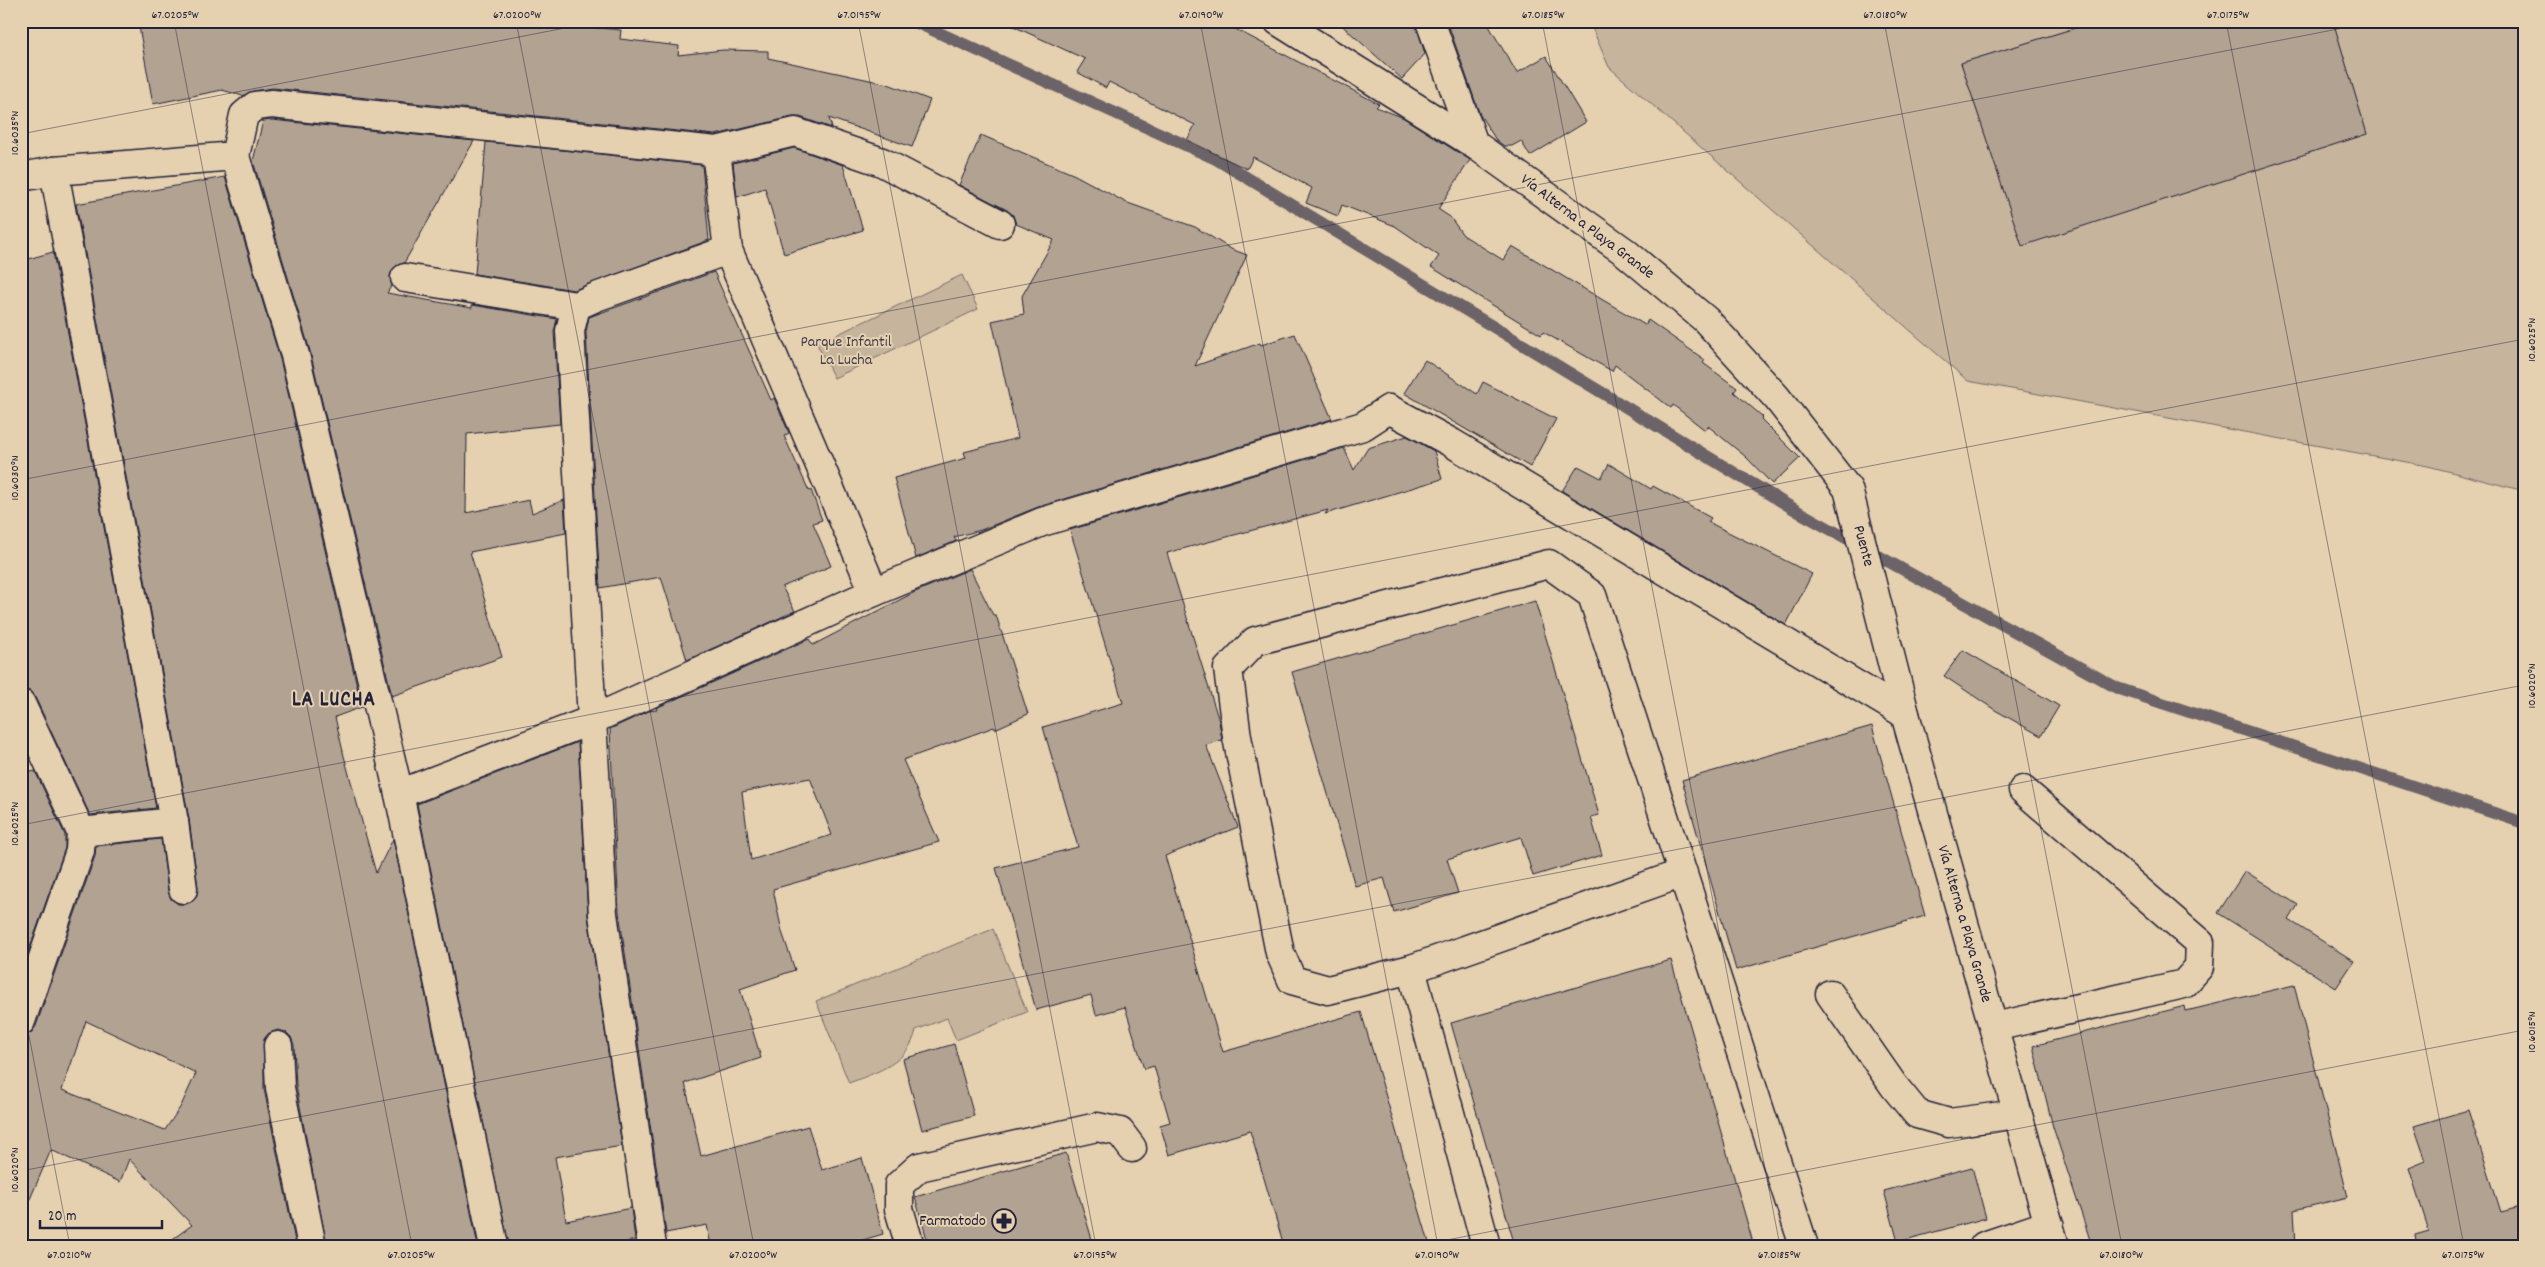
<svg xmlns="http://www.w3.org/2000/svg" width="2545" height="1267" font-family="Dekko,sans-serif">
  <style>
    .green { fill: #c6b49c; stroke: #746b6c }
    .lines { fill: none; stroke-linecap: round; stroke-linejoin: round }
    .stream { stroke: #6c6467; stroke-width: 12 }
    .building { fill: #b2a291; stroke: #22223b; fill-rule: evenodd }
    .minor-casing { stroke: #22223b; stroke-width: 31 }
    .minor { stroke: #e5d0af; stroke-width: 28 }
    .ticks { fill: none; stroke: #22223b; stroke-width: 1; stroke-opacity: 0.45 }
    .labels { text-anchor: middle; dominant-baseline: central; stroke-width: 4; stroke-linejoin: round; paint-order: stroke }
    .street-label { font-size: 16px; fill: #22223b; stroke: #e5d0af }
    .park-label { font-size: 16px; fill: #433f4e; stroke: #e5d0af }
    .poi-label { font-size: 16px; fill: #22223b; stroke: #e5d0af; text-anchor: end }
    .district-label { font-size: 21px; font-weight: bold; letter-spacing: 1px; fill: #22223b; stroke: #e5d0af }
    .neatline { fill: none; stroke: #22223b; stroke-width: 2 }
    .ticks-label { font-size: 12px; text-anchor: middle; fill: #22223b }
  </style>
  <rect width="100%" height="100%" fill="#e5d0af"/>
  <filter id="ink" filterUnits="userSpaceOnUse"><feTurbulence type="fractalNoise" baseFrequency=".02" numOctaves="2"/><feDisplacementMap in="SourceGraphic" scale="10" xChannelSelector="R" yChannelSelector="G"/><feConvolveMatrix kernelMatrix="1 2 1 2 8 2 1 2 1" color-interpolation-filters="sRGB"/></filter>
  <g filter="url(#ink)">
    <!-- green -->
    <g class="green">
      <polygon points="1589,21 2098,21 1961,63 2022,245 2367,134 2333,21 2524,21 2524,491 2428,466 1968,381 1609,67"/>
      <polygon points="962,275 978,309 834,378 817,344"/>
      <path d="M993 929 1027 1012 956 1040 947 1018 916 1030C909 1063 877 1072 849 1083L816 1001Z"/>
    </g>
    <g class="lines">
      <!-- stream -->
      <polyline class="stream" points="913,21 1216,159 1799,512 2117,688 2524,823"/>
    </g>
    <!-- building -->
    <g class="building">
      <polygon points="138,21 521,21 621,30 620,39 679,46 678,55 723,50 768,51 768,58 888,84 930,100 912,147 829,118 832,128 800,117 792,117 715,135 273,88 253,91 243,96 222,90 153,104"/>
      <polygon points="1002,21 1220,21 1379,104 1376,107 1404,118 1470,160 1438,209 1450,217 1463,235 1503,260 1512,246 1645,325 1648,320 1705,360 1703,363 1737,388 1734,392 1763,417 1761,419 1800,458 1772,484 1746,457 1708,426 1705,430 1673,405 1671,408 1615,365 1612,371 1543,332 1541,335 1431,267 1439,256 1395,226 1342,205 1338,216 1306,203 1312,188 1253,157 1247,169 1187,140 1195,125 1109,82 1106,88 1077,72 1085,59"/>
      <polygon points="1337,21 1415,21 1425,54 1402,79"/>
      <polygon points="1447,21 1486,21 1517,73 1546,56 1586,122 1530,156 1521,141 1512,146 1504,146 1496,140 1480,115"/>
      <polygon points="2098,21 2333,21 2367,134 2022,246 1961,63"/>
      <polygon points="272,120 474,141 404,263 393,269 390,276 392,285 387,293 472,308 472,305 557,319 554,332 560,424 467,434 466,513 529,500 532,513 564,500 566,533 470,552 502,657 392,696 310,351 253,161 263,121"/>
      <polygon points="981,135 1075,175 1125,202 1195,227 1231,249 1247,255 1195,366 1260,343 1261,345 1295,334 1332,419 1038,507 981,530 954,537 956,541 916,558 894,478 966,458 964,452 1018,438 992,321 1024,314 1022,296 1054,240 1016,224 1013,215 1007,210 959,185"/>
      <polygon points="486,142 702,165 709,240 574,290 475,274"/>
      <polygon points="794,148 843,165 863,230 784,254 765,188 737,197 733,163"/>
      <path d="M225 177 280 359 362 707 335 717 344 756 376 873 393 839 478 1246H327L296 1086 294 1045 291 1037 286 1032 278 1030 269 1033 264 1039V1089L296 1246H163L192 1225 129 1159 120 1182 51 1150 21 1220V1036L31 1033 36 1026 95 856 96 846 161 839 168 891 171 899 178 904H186L193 901 197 895 198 887 189 819 76 204ZM86 1021 196 1073 181 1106 165 1130 62 1090Z"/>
      <polygon points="53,252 156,808 90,815 35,697 30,691 21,688 21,261"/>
      <polygon points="714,272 771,400 774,398 789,433 784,436 809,491 811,490 822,520 813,523 831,566 782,587 795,611 687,660 661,577 600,588 586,332 589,317"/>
      <polygon points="1425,360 1477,394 1483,382 1556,419 1530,467 1404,393"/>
      <polygon points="1407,436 1434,451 1442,479 1325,514 1328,510 1167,553 1219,721 1222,740 1206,745 1238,827 1165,856 1223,1052 1361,1012 1430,1246 1284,1246 1250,1131 1169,1155 1160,1125 1170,1122 1154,1066 1144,1069 1125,1007 1096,1015 1091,995 1036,1010 996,868 1078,847 1043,727 1123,703 1070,530 1344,448 1354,470 1368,448"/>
      <polygon points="1609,464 1651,489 1653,486 1711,518 1708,522 1812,574 1786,625 1562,491 1578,466 1601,478"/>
      <path d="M970 569 993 615H996L1028 714 995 729 994 727 903 760 939 842 773 889 782 932 795 970 740 989 761 1058 685 1083 701 1156 808 1126 822 1170 862 1158 883 1234 843 1246H711L707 1225 666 1233 619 912 610 729 649 711 657 710 656 708 809 639 813 645 913 593ZM810 778 832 835 751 860 742 792Z"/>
      <polygon points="1535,601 1599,815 1591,817 1602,855 1533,876 1521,837 1447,859 1458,893 1394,912 1384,878 1355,886 1292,672"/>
      <polygon points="1963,650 2059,706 2041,736 1995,710 1944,676"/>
      <polygon points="1872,726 1925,916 1736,970 1682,780"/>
      <polygon points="578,742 588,916 622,1146 555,1157 566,1221 631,1208 635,1240 610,1246 509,1246 417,804"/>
      <polygon points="35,771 65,835 65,848 21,973 21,774"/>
      <polygon points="2245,871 2298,905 2289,920 2354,961 2336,988 2218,913"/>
      <polygon points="1671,960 1754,1246 1515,1246 1451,1023"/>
      <polygon points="2294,985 2348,1197 2294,1210 2296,1246 2092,1246 2053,1127 2033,1046 2185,1006 2186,1011"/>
      <polygon points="954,1044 974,1116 922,1130 903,1059"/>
      <polygon points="2468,1110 2501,1212 2524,1206 2524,1246 2417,1246 2415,1235 2429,1231 2409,1168 2426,1161 2414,1126"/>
      <polygon points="1066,1153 1094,1246 929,1246 915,1197"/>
      <polygon points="1972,1167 1986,1218 1898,1242 1884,1191"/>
    </g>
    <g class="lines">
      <!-- minor casing -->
      <g class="minor-casing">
        <g id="minor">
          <polyline points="1278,21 1474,144 1625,252 1706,320 1777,398 1848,489 1905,714 2055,1246"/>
          <polyline points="1430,21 1474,144"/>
          <polyline points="716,151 728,250 874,592"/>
          <polyline points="235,156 295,355 399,794 494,1246"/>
          <polyline points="54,171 174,822 183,889"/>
          <polyline points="21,177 54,171 235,156 244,115 255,106 272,104 716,151 795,132 882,162 1000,224"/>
          <polyline points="405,278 576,306"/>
          <polyline points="21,704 81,832 80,851 21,1021"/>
          <polyline points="399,794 592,720 874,592 1042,522 1363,426 1389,409 1452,443 1905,714"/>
          <polyline points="81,832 174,822"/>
          <polyline points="1683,873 1411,969 1328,990 1292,980 1280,953 1237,737 1228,669 1255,641 1549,564 1592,595 1804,1246"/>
          <polyline points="1411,969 1486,1246"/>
          <polyline points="1830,994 1894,1086 1917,1114 1949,1123 2017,1114"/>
          <polyline points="1994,1027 2184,984 2199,967 2200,943 2023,790"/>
          <polyline points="278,1046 280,1088 312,1246"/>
          <polyline points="652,1246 603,914 570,331 576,306 596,297 728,250"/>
          <polyline points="910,1246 899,1209 899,1185 919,1167 1097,1127 1120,1132 1132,1148"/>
          <polyline points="1984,1246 2049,1224"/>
        </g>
      </g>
      <!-- minor -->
      <use href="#minor" class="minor"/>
    </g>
  </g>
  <!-- ticks -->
  <path class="ticks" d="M174 21 412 1246M516 21 754 1246M858 21 1096 1246M1200 21 1438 1246M1542 21 1780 1246M1884 21 2122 1246M2226 21 2464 1246M21 134 601 21M21 480 2379 21M21 825 2524 339M21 995 70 1246M21 1171 2524 685M1416 1246 2524 1030"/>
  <!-- icons -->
  <defs>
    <g id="pharmacy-ring" transform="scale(1.25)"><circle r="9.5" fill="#e5d0af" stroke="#22223b" stroke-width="1.5"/><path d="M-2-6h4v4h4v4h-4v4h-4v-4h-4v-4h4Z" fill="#22223b"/></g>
  </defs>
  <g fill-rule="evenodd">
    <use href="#pharmacy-ring" x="1004" y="1221"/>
  </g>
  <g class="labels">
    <!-- street labels -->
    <g class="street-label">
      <text transform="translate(1587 227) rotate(37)">Vía Alterna a Playa Grande</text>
      <text transform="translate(1863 546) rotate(75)">Puente</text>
      <text transform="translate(1964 924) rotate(74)">Vía Alterna a Playa Grande</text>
    </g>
    <!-- park labels -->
    <g class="park-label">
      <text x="846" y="342">Parque Infantil<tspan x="846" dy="18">La Lucha</tspan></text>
    </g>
    <!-- poi labels -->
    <g class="poi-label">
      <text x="986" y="1221">Farmatodo</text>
    </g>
    <!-- district labels -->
    <g class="district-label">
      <text x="334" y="701">LA LUCHA</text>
    </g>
  </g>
  <!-- margin -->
  <rect width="2545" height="1267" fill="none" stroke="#e5d0af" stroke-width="55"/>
  <!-- scale -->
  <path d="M40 1220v8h122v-8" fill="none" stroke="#22223b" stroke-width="2.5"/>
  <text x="48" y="1220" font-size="15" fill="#22223b" stroke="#e5d0af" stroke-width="4" paint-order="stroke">20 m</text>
  <rect x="28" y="28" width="2490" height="1212" class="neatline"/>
  <g class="ticks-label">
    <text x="175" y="18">67.0205°W</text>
    <text x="517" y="18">67.0200°W</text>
    <text x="859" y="18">67.0195°W</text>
    <text x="1201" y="18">67.0190°W</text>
    <text x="1543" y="18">67.0185°W</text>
    <text x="1885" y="18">67.0180°W</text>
    <text x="2228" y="18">67.0175°W</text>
    <text transform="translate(14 133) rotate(-90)" y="4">10.6035°N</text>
    <text transform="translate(2531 340) rotate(-90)" y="4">10.6025°N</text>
    <text transform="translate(14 478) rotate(-90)" y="4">10.6030°N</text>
    <text transform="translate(2531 686) rotate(-90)" y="4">10.6020°N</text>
    <text transform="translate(14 824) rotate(-90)" y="4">10.6025°N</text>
    <text transform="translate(2531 1032) rotate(-90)" y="4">10.6015°N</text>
    <text transform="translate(14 1170) rotate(-90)" y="4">10.6020°N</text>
    <text x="69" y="1258">67.0210°W</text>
    <text x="411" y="1258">67.0205°W</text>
    <text x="753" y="1258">67.0200°W</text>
    <text x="1095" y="1258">67.0195°W</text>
    <text x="1437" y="1258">67.0190°W</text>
    <text x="1779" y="1258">67.0185°W</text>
    <text x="2121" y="1258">67.0180°W</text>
    <text x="2463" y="1258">67.0175°W</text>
  </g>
</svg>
